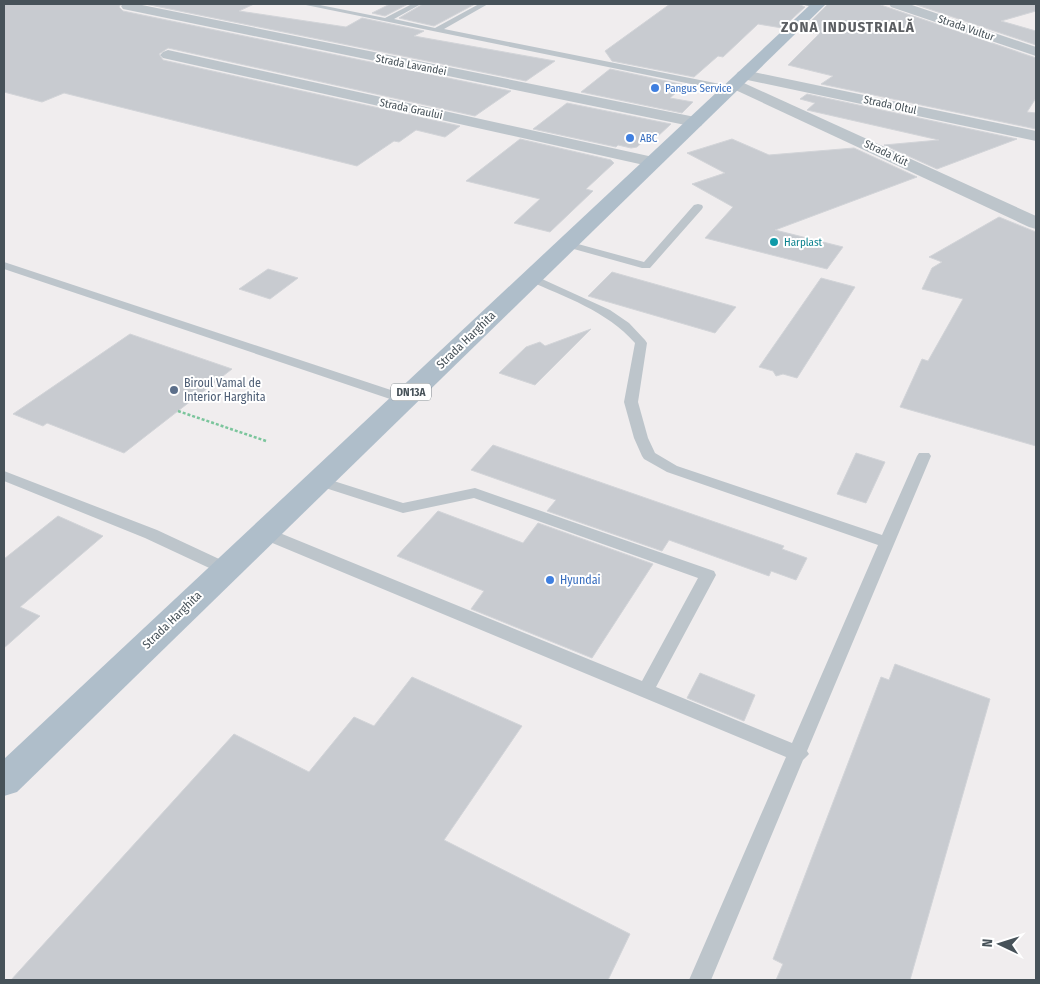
<svg xmlns="http://www.w3.org/2000/svg" width="1040" height="984" font-family="'Fira Sans Condensed',sans-serif">
  <style>
    .building { fill: #c8cbd0; stroke: #d2d4d8 }
    .lines { fill: none; stroke-linecap: round; stroke-linejoin: round }
    .path { stroke: #7bc59c; stroke-width: 2.5; stroke-dasharray: 3 2; stroke-linecap: butt }
    .service { fill: #bdc5cb; fill-rule: evenodd }
    .minor { fill: #bdc5cb; fill-rule: evenodd }
    .primary { fill: #afbeca; fill-rule: evenodd }
    .shop-dot { fill: #3f7fe0; stroke: #fff; stroke-width: 2 }
    .culture-dot { fill: #0f9aa8; stroke: #fff; stroke-width: 2 }
    .service-dot { fill: #5c6f8a; stroke: #fff; stroke-width: 2 }
    .labels { text-anchor: middle; dominant-baseline: central; stroke-width: 4; stroke-linejoin: round; paint-order: stroke }
    .far-street-label { font-size: 11px; fill: #475259; stroke: #fff }
    .far-shop-label { font-size: 11px; fill: #366cbe; stroke: #fff; text-anchor: start }
    .far-culture-label { font-size: 11px; fill: #0d838f; stroke: #fff; text-anchor: start }
    .shield { fill: #fff; stroke: #7e868b; stroke-width: 1 }
    .shield-label { font-size: 11px; font-weight: bold; fill: #475259 }
    .street-label { font-size: 12px; fill: #475259; stroke: #fff }
    .service-label { font-size: 12px; fill: #4e5e75; stroke: #fff; text-anchor: start }
    .shop-label { font-size: 12px; fill: #366cbe; stroke: #fff; text-anchor: start }
    .far-district-label { font-size: 15px; font-weight: bold; letter-spacing: 1px; fill: #5b5e62; stroke: #fff }
  </style>
  <rect width="100%" height="100%" fill="#f0edee"/>
  <!-- building -->
  <g class="building">
    <polygon points="4,4 121,4 119,7 123,11 511,91 475,116 168,48 159,54 163,60 460,126 445,137 416,130 399,142 394,141 357,166 64,93 42,102 4,92"/>
    <polygon points="145,4 254,4 239,11 346,27 362,18 424,31 414,36 555,61 526,81"/>
    <polygon points="390,4 408,4 385,16 372,13"/>
    <polygon points="423,4 475,4 434,26 399,18"/>
    <polygon points="670,4 798,4 805,7 782,28 758,24 723,57 718,56 694,77 612,61 605,51"/>
    <polygon points="828,4 878,4 1036,58 1036,98 1027,112 1036,113 1036,129 821,84 833,76 788,65 819,34 801,31"/>
    <polygon points="914,4 1036,4 1036,11 1001,21 1036,31 1036,45"/>
    <polygon points="610,69 685,85 670,98 693,102 682,113 581,92"/>
    <polygon points="807,94 1017,139 937,169 884,145 939,140 807,110 815,103 800,99"/>
    <polygon points="567,103 671,124 657,137 651,134 637,147 631,148 618,145 616,147 533,129"/>
    <polygon points="520,139 611,160 614,163 586,189 593,191 550,232 514,223 540,199 466,181"/>
    <polygon points="732,139 769,155 854,148 917,177 775,230 843,247 827,269 705,238 733,207 692,184 725,173 687,153"/>
    <polygon points="999,217 1036,232 1036,446 900,407 922,359 928,361 963,299 922,289 932,268 942,262 929,257"/>
    <polygon points="268,269 298,278 270,299 239,289"/>
    <polygon points="612,272 736,307 715,333 588,296"/>
    <polygon points="821,278 855,287 797,378 783,374 776,376 773,371 759,367"/>
    <polygon points="591,329 535,385 499,373 526,347 540,342 545,346"/>
    <polygon points="130,334 232,369 124,453 47,423 43,426 13,414"/>
    <polygon points="493,445 784,546 782,549 807,558 796,580 771,571 769,576 669,540 662,551 547,511 556,500 471,470"/>
    <polygon points="856,453 885,462 866,503 837,494"/>
    <polygon points="438,511 523,543 538,523 653,564 592,658 471,609 484,591 397,556"/>
    <polygon points="58,516 103,536 20,607 40,616 4,648 4,559"/>
    <polygon points="895,664 990,699 910,980 776,980 783,964 773,959 881,677 889,680"/>
    <polygon points="700,673 755,695 744,721 687,698"/>
    <polygon points="412,677 522,726 444,840 630,934 608,980 11,980 234,734 309,772 354,717 374,726"/>
  </g>
  <g class="lines">
    <!-- path -->
    <polyline class="path" points="178,411 266,441"/>
    <!-- service -->
    <g class="service">
      <polygon points="301,4 315,4 385,18 412,4 421,4 394,19 435,28 479,4 488,4 444,29 730,86 734,89 730,92"/>
      <polygon points="800,4 817,4 821,6 817,8"/>
      <polygon points="698,204 702,205 703,207 702,209 650,268 642,268 563,246 561,244 567,241 644,262 694,205"/>
      <polygon points="4,262 409,396 411,399 409,402 399,402 4,269"/>
      <path d="M531 274 610 310 629 323 645 340 647 343 638 402 648 438 655 453 677 466 882 535 917 456 919 453H929L931 456 807 751 809 754 803 760 711 980H689L786 757 258 537 256 533 258 529 264 528 270 529 642 681 698 578 474 498 403 513 313 484 311 481 313 478 318 476 403 503 475 488 714 571 716 575 656 687 792 743 878 545 667 472 644 459 642 456 634 438 624 402 635 343C607 311 565 297 527 280L525 278 527 276Z"/>
      <polygon points="4,471 157,530 232,565 234,569 232,573 226,575 220,573 145,538 4,481"/>
    </g>
    <!-- minor -->
    <g class="minor">
      <polygon points="123,4 137,4 695,117 701,118 703,122 701,126 695,127 128,10 123,9 121,6"/>
      <polygon points="889,4 909,4 1036,47 1036,56 891,7"/>
      <polygon points="168,50 653,157 659,158 662,162 659,166 653,167 163,58 160,55 163,52"/>
      <polygon points="744,70 1036,131 1036,141 738,78 736,75 738,72"/>
      <polygon points="735,79 1036,216 1036,229 1029,227 729,87 727,84 729,81"/>
    </g>
    <!-- primary -->
    <polygon class="primary" points="811,4 826,4 17,792 4,796 4,759"/>
  </g>
  <!-- markers -->
  <g class="shop-dot">
    <circle cx="655" cy="88" r="5"/>
    <circle cx="630" cy="138" r="5"/>
    <circle cx="550" cy="580" r="5"/>
  </g>
  <circle class="culture-dot" cx="774" cy="242" r="5"/>
  <circle class="service-dot" cx="174" cy="390" r="5"/>
  <g class="labels">
    <!-- far-street labels -->
    <g class="far-street-label">
      <text transform="translate(966 28) rotate(19)">Strada Vultur</text>
      <text transform="translate(411 65) rotate(11)">Strada Lavandei</text>
      <text transform="translate(890 105) rotate(12)">Strada Oltul</text>
      <text transform="translate(411 109) rotate(12)">Strada Graului</text>
      <text transform="translate(886 153) rotate(25)">Strada Kút</text>
    </g>
    <!-- far-shop labels -->
    <g class="far-shop-label">
      <text x="665" y="88">Pangus Service</text>
      <text x="640" y="138">ABC</text>
    </g>
    <!-- far-culture labels -->
    <g class="far-culture-label">
      <text x="784" y="242">Harplast</text>
    </g>
    <!-- shield labels -->
    <rect class="shield" x="391" y="383.5" width="40" height="17" rx="4"/>
    <g class="shield-label">
      <text x="411" y="392">DN13A</text>
    </g>
    <!-- street labels -->
    <g class="street-label">
      <text transform="translate(466 340) rotate(-44)">Strada Harghita</text>
      <text transform="translate(172 620) rotate(-44)">Strada Harghita</text>
    </g>
    <!-- service labels -->
    <g class="service-label">
      <text x="184" y="383">Biroul Vamal de<tspan x="184" dy="14">Interior Harghita</tspan></text>
    </g>
    <!-- shop labels -->
    <g class="shop-label">
      <text x="560" y="580">Hyundai</text>
    </g>
    <!-- far-district labels -->
    <g class="far-district-label">
      <text x="848" y="27">ZONA INDUSTRIALĂ</text>
    </g>
  </g>
  <!-- border -->
  <rect width="1040" height="984" fill="none" stroke="#475259" stroke-width="10"/>
  <!-- north arrow -->
  <g transform="translate(1000 944) rotate(274)" stroke="#ffffff" stroke-width="4" paint-order="stroke">
  <path d="M0-4L9 19L0 12L-9 19Z" fill="#475259"/>
  <text y="-8" font-size="14" font-weight="bold" text-anchor="middle" fill="#475259">N</text>
  </g>
</svg>
